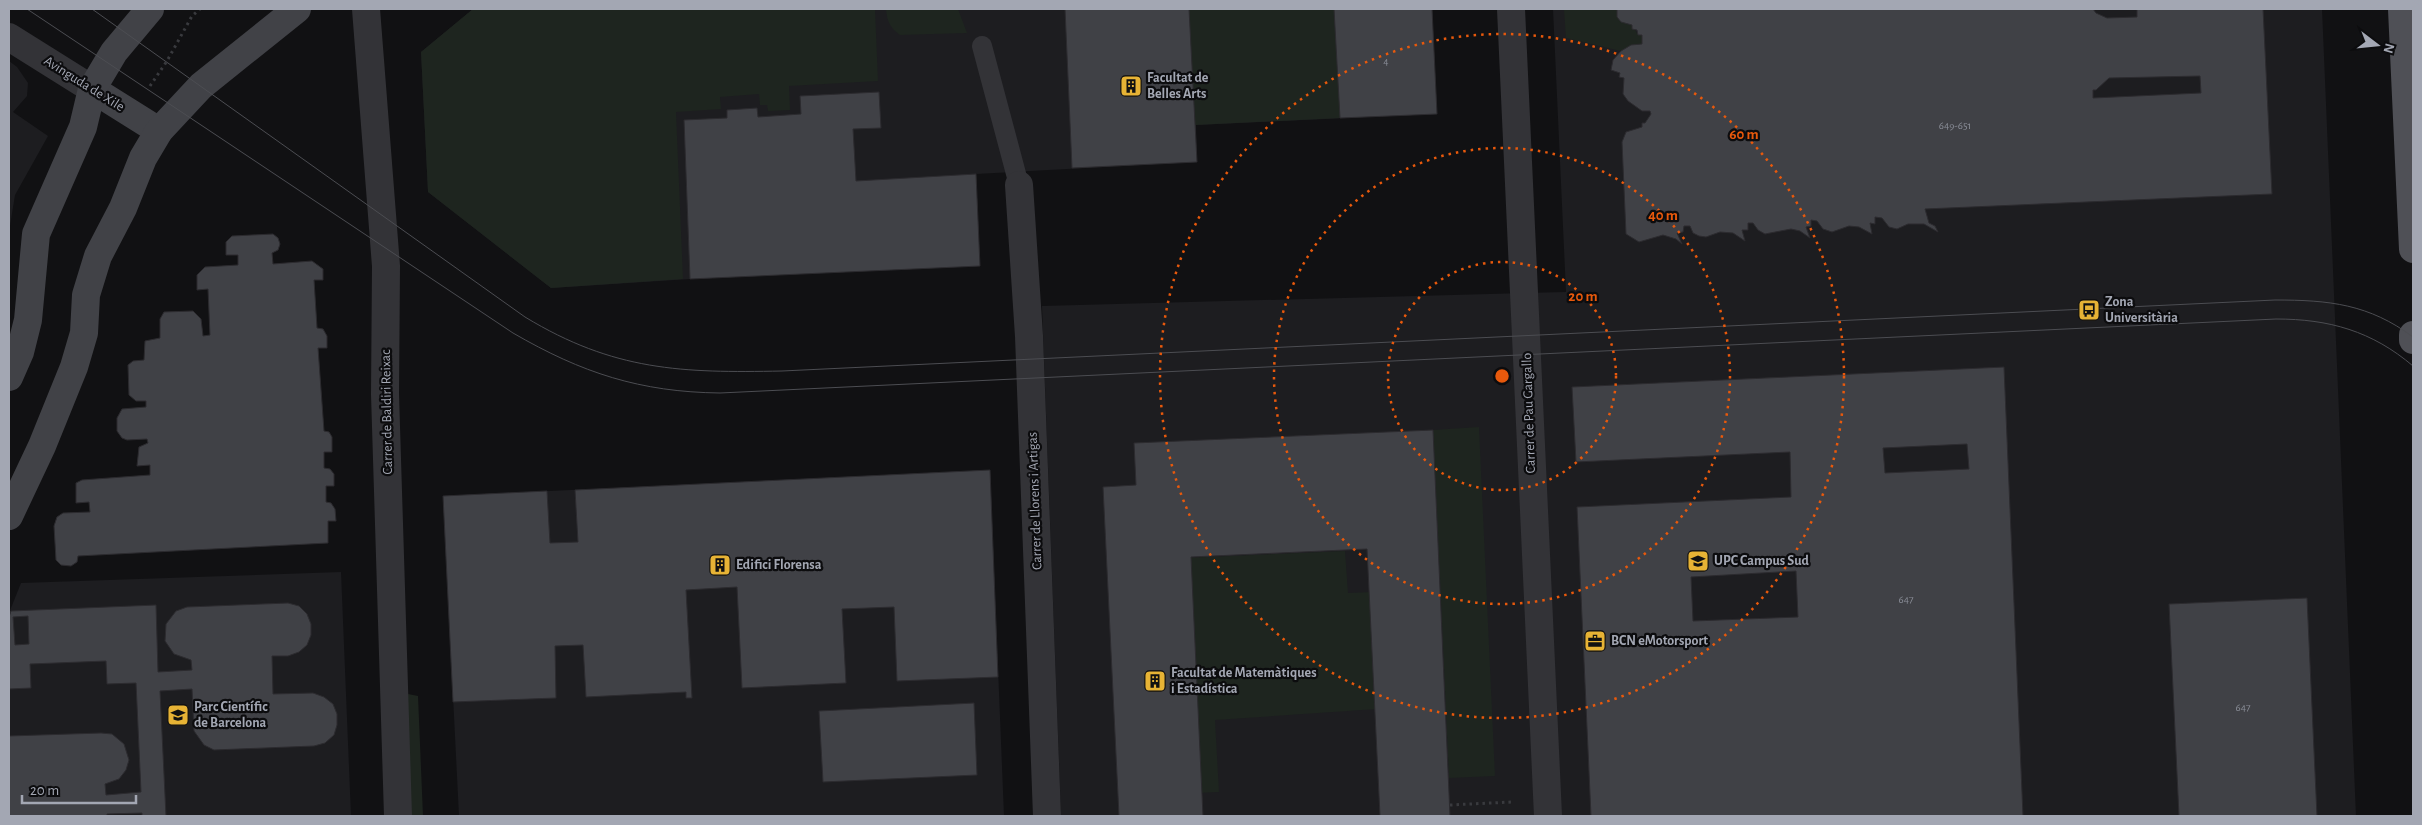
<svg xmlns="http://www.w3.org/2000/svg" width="2422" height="825" font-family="'Alegreya Sans',sans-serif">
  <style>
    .built { fill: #1d1d20 }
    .green { fill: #1e251f }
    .building { fill: #404146; stroke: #2c2b2f; fill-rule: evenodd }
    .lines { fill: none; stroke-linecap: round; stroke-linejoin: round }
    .path { stroke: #393a3e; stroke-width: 3; stroke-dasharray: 2.5 4; stroke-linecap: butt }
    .lane { stroke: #333337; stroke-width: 20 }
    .street { stroke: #333337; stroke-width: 28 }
    .secondary { stroke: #414247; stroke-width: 28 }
    .primary { stroke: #4f5056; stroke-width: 28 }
    .tram { stroke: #4c4d52; stroke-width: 1 }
    .ring { fill: none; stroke: #e8590c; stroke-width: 2.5; stroke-dasharray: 2.5 5 }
    .labels { text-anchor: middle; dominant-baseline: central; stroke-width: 4.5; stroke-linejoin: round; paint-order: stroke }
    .number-label { font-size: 11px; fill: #8a8e98 }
    .poi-label { font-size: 14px; font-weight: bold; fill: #a3a7b3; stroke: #0c0c0e; text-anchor: start }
    .street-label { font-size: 14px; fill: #a3a7b3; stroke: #0c0c0e }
    .centre { fill: #e8590c; stroke: #0c0c0e; stroke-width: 2.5 }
    .ring-label { font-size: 15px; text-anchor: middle; font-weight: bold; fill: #e8590c; stroke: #0c0c0e; stroke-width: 4.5; stroke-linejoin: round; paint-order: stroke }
  </style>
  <rect width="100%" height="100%" fill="#111113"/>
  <!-- built -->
  <g class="built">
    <polygon points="473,9 1432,9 1437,114 1196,125 1197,162 976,174 980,266 690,279 551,288 428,192 421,52"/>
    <polygon points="1553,9 2322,9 2356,816 1061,816 1042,306 1566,292"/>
    <polygon points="9,61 17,67 28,83 27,96 13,112 48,136 15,195 9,232"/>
    <polygon points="990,470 1004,816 459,816 443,496"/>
    <polygon points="341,572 351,816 9,816 9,613 21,583"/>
  </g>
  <!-- green -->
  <g class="green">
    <polygon points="473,9 875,9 878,81 789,86 790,110 768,111 767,105 760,105 759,94 720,97 721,109 676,112 683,279 551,288 428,192 421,52"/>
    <path d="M886 9H958L967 33 900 35C890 28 887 21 886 9Z"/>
    <polygon points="1189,9 1334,9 1340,118 1195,125"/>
    <path d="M1564 9H1617C1617 20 1621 22 1632 25L1638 35H1642V44L1631 45 1621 51 1566 38Z"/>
    <polygon points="1479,427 1495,776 1449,778 1433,430"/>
    <polygon points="1345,551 1348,593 1372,592 1377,709 1215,720 1219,792 1196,793 1182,558"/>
    <polygon points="393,691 418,696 423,816 400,816"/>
  </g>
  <!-- building -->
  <g class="building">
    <polygon points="1065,9 1189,9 1197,162 1072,168"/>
    <polygon points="1334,9 1432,9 1437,114 1340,118"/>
    <path d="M1617 9H2093L2096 13 2107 18 2137 17V9H2263L2272 194 1925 209 1929 223 1935 226 1938 232 1924 224H1908L1897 229 1889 227 1882 218 1875 217V224L1870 223 1872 234 1859 227 1849 226 1832 232 1823 229 1817 221 1811 220V226L1806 227 1810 238 1800 231 1791 229 1765 234 1758 230 1753 223H1748V230H1742L1745 241 1733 233 1720 232 1706 237 1699 236 1693 233 1690 226H1684L1683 232 1677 233 1682 244 1676 239 1663 235 1639 242 1626 234 1622 142 1626 132 1642 127V123H1645L1651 114 1650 111H1642L1628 101 1623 94 1624 78 1619 77 1620 73 1611 70 1613 60 1621 51 1631 45 1642 44V35H1638L1637 30 1632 29V25L1621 22 1617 17ZM2200 76 2201 93 2093 98V90H2096L2109 78Z"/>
    <polygon points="879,92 881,128 853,129 856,181 976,174 980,266 690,279 684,120 727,118 727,110 757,108 758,117 801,114 800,96"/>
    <polygon points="273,234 278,238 280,244 278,250 272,253 273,264 312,261 323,269 323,280 314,280 317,328 323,329 327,336 327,348 318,348 324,431 329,432 332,437 332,452 324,452 324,468 330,469 334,474 334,486 326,486 326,502 331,503 335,509 336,521 328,521 328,543 78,556 77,562 71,566 61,565 56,560 54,526 57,517 63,513 90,512 89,502 76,503 76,483 82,480 150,475 150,465 137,466 139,447 148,443 147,439 127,440 122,438 117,431 117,418 122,409 146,407 146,401 136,401 129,395 128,365 133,361 144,360 145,341 160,338 160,319 164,312 193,311 201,319 203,336 210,335 208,289 197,290 197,275 205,267 238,265 238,255 226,255 226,242 232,236"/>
    <path d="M2004 367 2023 816H1591L1577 507 1791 497 1790 452 1576 462 1572 387ZM1967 444 1969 469 1885 473 1883 448ZM1796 571 1798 617 1693 621 1691 577Z"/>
    <polygon points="1433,430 1450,816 1380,816 1367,549 1191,557 1203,816 1119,816 1103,487 1136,485 1134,443"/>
    <polygon points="990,470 998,677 897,681 894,607 842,609 846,683 742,688 737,587 686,590 692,698 686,698 686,692 586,697 583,645 555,646 556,698 453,702 443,496 547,491 550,543 578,542 575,490"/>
    <polygon points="2307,598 2317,816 2179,816 2169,604"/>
    <path d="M288 603 299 606 307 614 311 624V635L307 645 299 652 288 656H272L273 694 313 693 324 697 333 704 337 714V725L334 735 325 743 314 746 214 750 204 745 194 731 192 689 160 691 166 816H142V813L107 814V816H9V736L101 733 112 734 124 744 129 760 126 770 119 779 105 784 106 795 141 792 136 683 107 684 106 661 30 664 31 688 9 689V617L11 611 156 605 158 672 192 670 191 660 174 654 165 641 166 624 176 611 187 607ZM28 616 29 644 15 645 13 617Z"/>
    <polygon points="974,703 977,775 823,782 819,711"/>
  </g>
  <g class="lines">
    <!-- path -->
    <g class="path">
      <polyline points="150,86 167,61 192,16 200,9"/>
      <polyline points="1450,805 1512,802"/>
    </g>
    <!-- lane -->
    <polyline class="lane" points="982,46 1019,185"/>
    <!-- street -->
    <g class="street">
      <polyline points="366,9 386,266 385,394 398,816"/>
      <polyline points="1511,9 1548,816"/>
      <polyline points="9,37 92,89"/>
      <polyline points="1019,185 1029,336 1047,816"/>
    </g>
    <!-- secondary -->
    <g class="secondary">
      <polyline points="92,89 159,131"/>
      <polyline points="9,377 20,352 28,320 36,234 83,127 92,89 114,52 150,9"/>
      <polyline points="9,516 42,446 74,367 84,333 86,295 98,256 123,208 143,158 159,131 201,86 297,9"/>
    </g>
    <!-- primary -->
    <g class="primary">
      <polyline points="2402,9 2413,249"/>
      <polyline points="2413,335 2413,340"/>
    </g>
    <!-- tram -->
    <g class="tram">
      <path d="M27 9 513 333C582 373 640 392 720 393L2276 319C2329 319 2372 331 2413 366"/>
      <path d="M92 9 525 317C614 371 682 373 782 371L2275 300C2329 300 2369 304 2413 337"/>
    </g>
  </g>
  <!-- distance rings -->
  <g class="ring">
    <circle cx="1502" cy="376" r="114"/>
    <circle cx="1502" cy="376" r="228"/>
    <circle cx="1502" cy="376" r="342"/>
  </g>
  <!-- icons -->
  <defs>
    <g id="building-square" transform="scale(1.125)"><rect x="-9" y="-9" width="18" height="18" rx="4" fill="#e7b335" stroke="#0c0c0e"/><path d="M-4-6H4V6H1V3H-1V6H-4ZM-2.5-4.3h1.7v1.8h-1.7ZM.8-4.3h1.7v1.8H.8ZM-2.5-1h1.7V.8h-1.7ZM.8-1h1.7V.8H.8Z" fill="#111"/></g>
    <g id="bus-square" transform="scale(1.125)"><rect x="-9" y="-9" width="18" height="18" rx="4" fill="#e7b335" stroke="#0c0c0e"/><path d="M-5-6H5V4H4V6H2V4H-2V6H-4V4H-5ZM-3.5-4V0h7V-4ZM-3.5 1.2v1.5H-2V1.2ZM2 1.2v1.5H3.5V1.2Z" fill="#111"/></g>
    <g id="university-square" transform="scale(1.125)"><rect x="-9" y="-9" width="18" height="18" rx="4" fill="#e7b335" stroke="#0c0c0e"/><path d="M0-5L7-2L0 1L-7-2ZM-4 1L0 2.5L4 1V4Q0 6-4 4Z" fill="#111"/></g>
    <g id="office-square" transform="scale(1.125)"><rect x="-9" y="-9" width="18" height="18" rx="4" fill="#e7b335" stroke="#0c0c0e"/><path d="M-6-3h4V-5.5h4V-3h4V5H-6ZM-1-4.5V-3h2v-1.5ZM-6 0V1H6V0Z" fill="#111"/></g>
  </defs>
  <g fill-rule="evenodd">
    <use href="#building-square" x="1131" y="86"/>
    <use href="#bus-square" x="2089" y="310"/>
    <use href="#university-square" x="1698" y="561"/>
    <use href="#building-square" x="720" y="565"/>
    <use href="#office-square" x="1595" y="641"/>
    <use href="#building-square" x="1155" y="681"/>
    <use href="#university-square" x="178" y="715"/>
  </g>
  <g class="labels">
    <!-- number labels -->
    <g class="number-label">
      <text x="1386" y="61">4</text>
      <text x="1955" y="125">649-651</text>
      <text x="1906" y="599">647</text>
      <text x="2243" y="707">647</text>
    </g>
    <!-- poi labels -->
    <g class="poi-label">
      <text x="1147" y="78">Facultat de<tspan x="1147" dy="16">Belles Arts</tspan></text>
      <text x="2105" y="302">Zona<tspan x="2105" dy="16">Universitària</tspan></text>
      <text x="1714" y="561">UPC Campus Sud</text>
      <text x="736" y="565">Edifici Florensa</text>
      <text x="1611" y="641">BCN eMotorsport</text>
      <text x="1171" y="673">Facultat de Matemàtiques<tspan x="1171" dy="16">i Estadística</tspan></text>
      <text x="194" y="707">Parc Científic<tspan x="194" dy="16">de Barcelona</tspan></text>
    </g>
    <!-- street labels -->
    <g class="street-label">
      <text transform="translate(84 84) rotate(32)">Avinguda de Xile</text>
      <text transform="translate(387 412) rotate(-91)">Carrer de Baldiri Reixac</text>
      <text transform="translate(1529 413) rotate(-92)">Carrer de Pau Gargallo</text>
      <text transform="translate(1035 501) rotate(-92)">Carrer de Llorens i Artigas</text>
    </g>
  </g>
  <circle cx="1502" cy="376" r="8" class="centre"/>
  <g class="ring-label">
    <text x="1744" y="139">60 m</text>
    <text x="1663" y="220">40 m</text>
    <text x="1583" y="301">20 m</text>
  </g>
  <!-- border -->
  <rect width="2422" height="825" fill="none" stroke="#a3a7b3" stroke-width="20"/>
  <!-- north arrow -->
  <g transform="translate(2377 45) rotate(106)" stroke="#0c0c0e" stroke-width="4" paint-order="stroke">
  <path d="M0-4L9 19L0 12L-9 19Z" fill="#a3a7b3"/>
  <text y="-8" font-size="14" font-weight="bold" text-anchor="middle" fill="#a3a7b3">N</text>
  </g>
  <!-- scale -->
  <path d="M22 795v8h114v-8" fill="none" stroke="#a3a7b3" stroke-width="2.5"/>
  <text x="30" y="795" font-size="15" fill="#a3a7b3" stroke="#0c0c0e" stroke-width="4" paint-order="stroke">20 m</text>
</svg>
